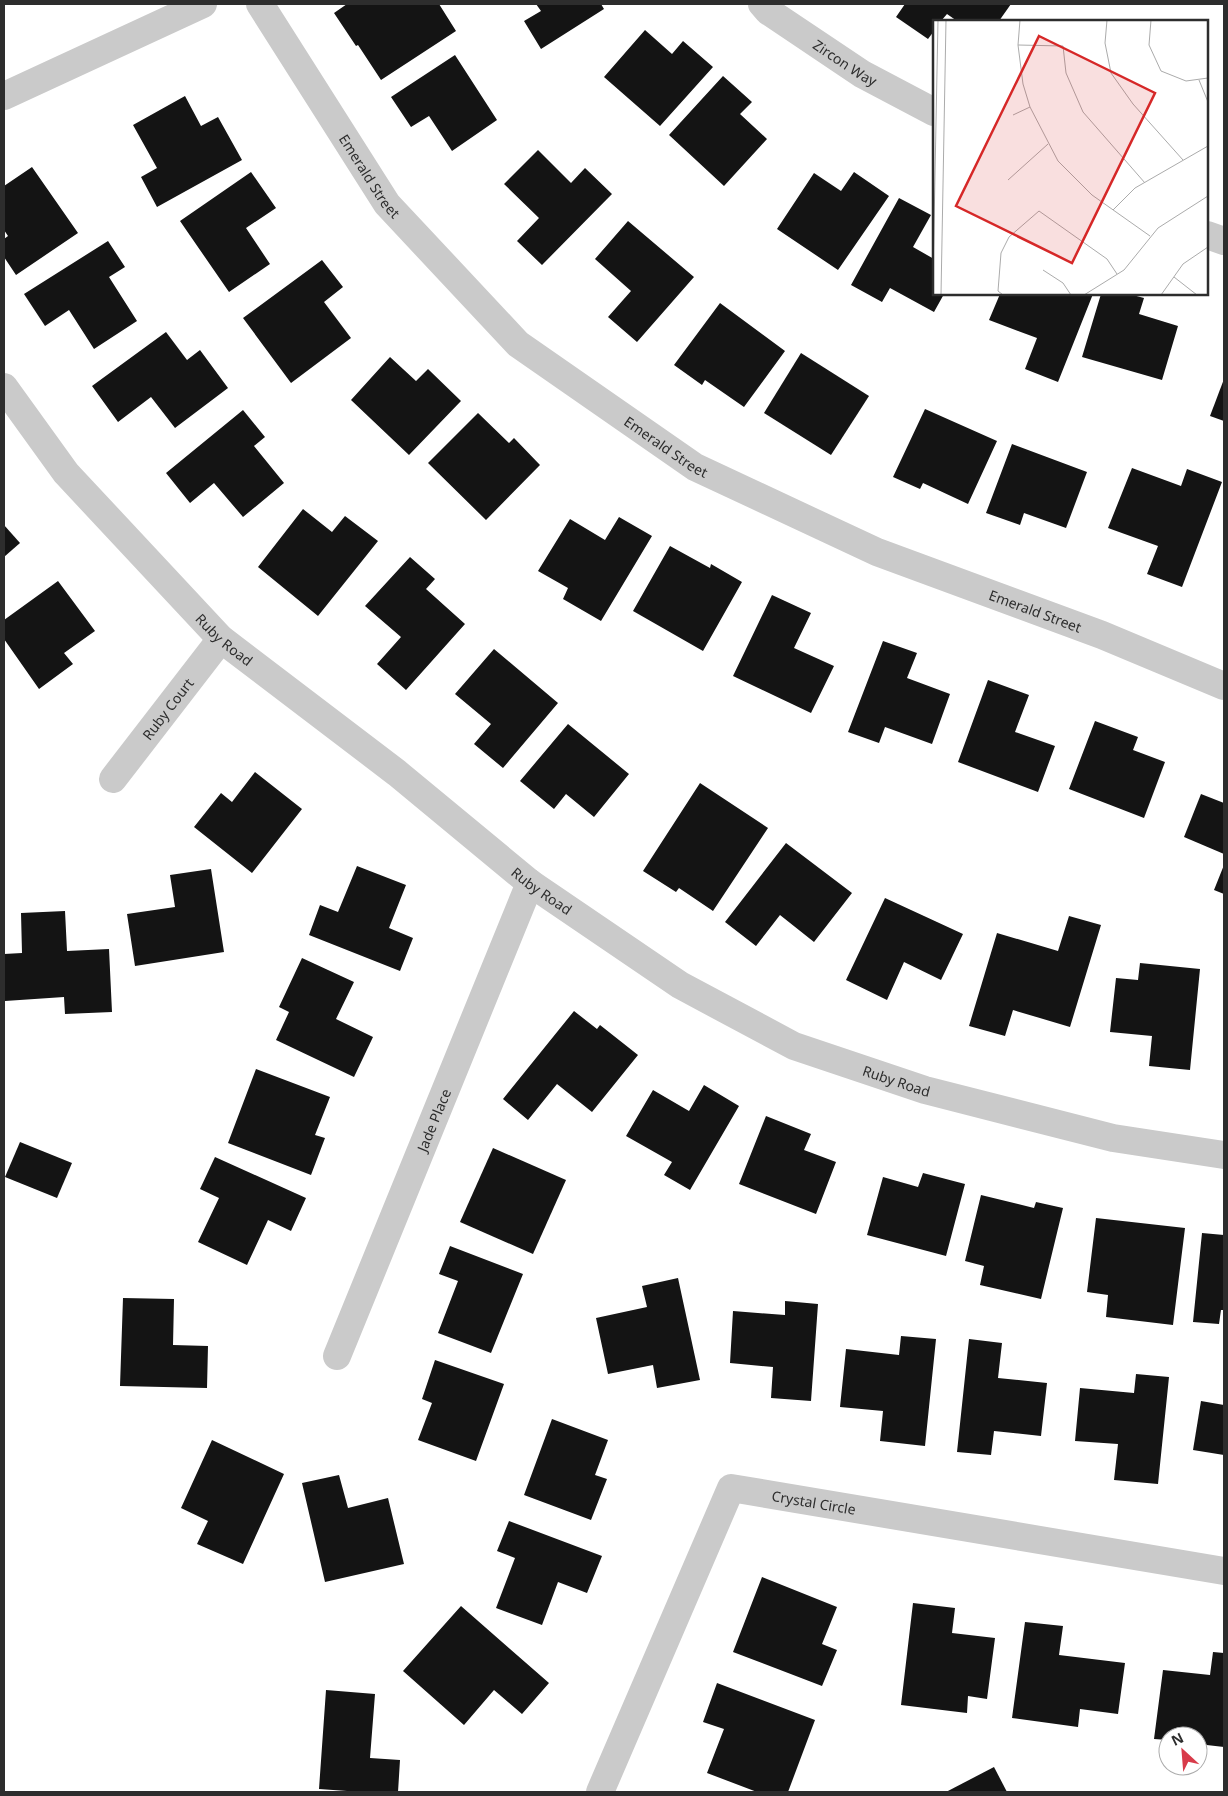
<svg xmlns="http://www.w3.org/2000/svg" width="1228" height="1796" font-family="'Noto Sans',sans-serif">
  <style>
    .building { fill: #141414 }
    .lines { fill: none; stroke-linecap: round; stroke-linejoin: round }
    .minor { stroke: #cacaca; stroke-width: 28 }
    .labels { text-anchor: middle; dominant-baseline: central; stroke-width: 5; stroke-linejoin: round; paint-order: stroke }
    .street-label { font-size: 14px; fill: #2d2d2d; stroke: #fff }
    .inset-road { fill: none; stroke: #ababab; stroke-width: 1 }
    .view { fill: #d62828; fill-opacity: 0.15; stroke: #d62828; stroke-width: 2.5 }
    .inset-edge { fill: none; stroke: #2d2d2d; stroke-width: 2.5 }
  </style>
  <rect width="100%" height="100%" fill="#fff"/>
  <!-- building -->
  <g class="building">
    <polygon points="347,4 439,4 456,31 381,80 358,45 356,46 334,13"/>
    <polygon points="536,4 601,4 604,9 541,49 524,21 541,11"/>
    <polygon points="905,4 1011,4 999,21 957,21 947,14 941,21 934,21 934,31 928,39 896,17"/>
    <polygon points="645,30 672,54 683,41 713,67 660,126 604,77"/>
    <polygon points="455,55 497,120 452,151 429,116 411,127 391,97"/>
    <polygon points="723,76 752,102 740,114 767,139 724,186 669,135"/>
    <polygon points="185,96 201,126 218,117 242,160 157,207 141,177 157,168 133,125"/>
    <polygon points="538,150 571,183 585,168 612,194 542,265 517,241 539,218 504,184"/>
    <polygon points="32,167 78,233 16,275 4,257 4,239 8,236 4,230 4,186"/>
    <polygon points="251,172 276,208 246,228 270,264 229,292 180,221"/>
    <polygon points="854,172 889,196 838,270 777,229 814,173 841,191"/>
    <polygon points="899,198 931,215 913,247 934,259 934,294 944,294 934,312 890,288 882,302 851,285"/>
    <polygon points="628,221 694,277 637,342 608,317 631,291 595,259"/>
    <polygon points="108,241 125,267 109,277 137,321 94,349 69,310 45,326 24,294"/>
    <polygon points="322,260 343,287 324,302 351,338 291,383 243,318"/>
    <polygon points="1000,294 1093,294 1058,382 1025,369 1037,338 989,320"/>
    <polygon points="1101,294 1129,294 1144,298 1139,314 1178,326 1162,380 1082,357"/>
    <polygon points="720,303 785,351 744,407 705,380 702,385 674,365"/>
    <polygon points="166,332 187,360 200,350 228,388 175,428 151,397 118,422 92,386"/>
    <polygon points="801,353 869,396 831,455 764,413"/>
    <polygon points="390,357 416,381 428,369 461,401 409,455 351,400"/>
    <polygon points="1224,379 1224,421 1210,416"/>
    <polygon points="925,409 997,441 968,504 923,483 920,489 893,477"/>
    <polygon points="243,410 265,437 254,446 284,483 243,517 214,483 190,503 166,473"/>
    <polygon points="478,413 509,443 514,438 540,465 486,520 428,463"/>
    <polygon points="1012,444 1087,472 1066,528 1024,513 1020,525 986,513"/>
    <polygon points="1132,468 1181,486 1187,469 1222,482 1182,587 1147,574 1158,546 1108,528"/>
    <polygon points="303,509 332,532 345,516 378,541 318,616 258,567"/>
    <polygon points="619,517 652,536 601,621 563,599 568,588 538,571 570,519 605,540"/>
    <polygon points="4,525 20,543 4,557"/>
    <polygon points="670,546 710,568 711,564 742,582 703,651 633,611"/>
    <polygon points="410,557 435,579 426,589 465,624 406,690 377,664 401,637 365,606"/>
    <polygon points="58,581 95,631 64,653 73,664 39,689 4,639 4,620"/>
    <polygon points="772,595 811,613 794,648 834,666 811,713 733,676"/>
    <polygon points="883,641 917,653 907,678 950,694 932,744 885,727 879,743 848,732"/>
    <polygon points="494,649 558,703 503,768 474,744 491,724 455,694"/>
    <polygon points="988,680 1029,695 1015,732 1055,746 1038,792 958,762"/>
    <polygon points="1095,721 1138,737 1133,750 1165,762 1144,818 1069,789"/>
    <polygon points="568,724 629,774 594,817 566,794 554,809 520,781"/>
    <polygon points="255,772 302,809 252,873 194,827 221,793 232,802"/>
    <polygon points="700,783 768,828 713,911 679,888 676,892 643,871"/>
    <polygon points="1201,794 1224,803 1224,854 1184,837"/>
    <polygon points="786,843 852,893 814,942 780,915 756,946 725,922"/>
    <polygon points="1224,865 1224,894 1214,890"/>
    <polygon points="357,866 406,885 389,928 413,938 400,971 309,935 320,905 338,912"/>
    <polygon points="211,869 224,952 135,966 127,914 175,907 170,875"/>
    <polygon points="885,898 963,934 941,980 904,962 887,1000 846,980"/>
    <polygon points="65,911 67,951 109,949 112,1012 65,1014 64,997 5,1001 4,954 22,953 21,913"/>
    <polygon points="1069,916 1101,925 1070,1027 1013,1010 1005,1036 969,1026 997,933 1058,951"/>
    <polygon points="302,958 354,982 336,1019 373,1037 354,1077 276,1040 289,1012 279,1007"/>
    <polygon points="1140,963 1200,969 1190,1070 1149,1066 1152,1036 1110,1032 1116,978 1138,980"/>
    <polygon points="574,1011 597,1029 600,1025 638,1055 592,1112 557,1084 528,1120 503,1099"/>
    <polygon points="256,1069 330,1097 315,1135 325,1138 311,1175 228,1143"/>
    <polygon points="704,1085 739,1106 690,1190 664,1175 672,1162 626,1136 653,1090 689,1111"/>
    <polygon points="766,1116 811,1134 804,1150 836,1162 816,1214 739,1184"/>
    <polygon points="20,1142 72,1163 57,1198 5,1177"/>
    <polygon points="493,1148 566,1180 533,1254 460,1222"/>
    <polygon points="215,1157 306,1198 291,1231 268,1220 247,1265 198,1242 219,1198 200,1189"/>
    <polygon points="923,1173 965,1184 946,1256 867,1235 883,1177 918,1187"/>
    <polygon points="981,1195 1034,1208 1036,1202 1063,1208 1041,1299 980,1285 984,1266 965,1261"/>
    <polygon points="1096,1218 1185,1228 1173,1325 1106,1317 1108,1295 1087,1292"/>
    <polygon points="1202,1233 1224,1235 1224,1310 1221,1310 1219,1324 1193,1322"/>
    <polygon points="450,1246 523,1274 491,1353 438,1333 458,1281 439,1274"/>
    <polygon points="678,1278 700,1380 657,1388 653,1365 608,1374 596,1318 647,1307 642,1286"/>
    <polygon points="123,1298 174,1299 173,1345 208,1346 207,1388 120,1386"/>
    <polygon points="785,1301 818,1304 811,1401 771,1398 773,1367 730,1363 733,1311 785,1315"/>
    <polygon points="901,1336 936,1339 925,1446 880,1441 883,1411 840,1407 846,1349 899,1355"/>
    <polygon points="969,1339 1002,1343 998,1378 1047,1383 1041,1436 994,1431 991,1455 957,1452"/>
    <polygon points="435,1360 504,1384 476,1461 418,1440 432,1403 422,1399"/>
    <polygon points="1136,1374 1169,1377 1158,1484 1114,1480 1118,1444 1075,1441 1080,1388 1134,1393"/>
    <polygon points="1201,1401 1224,1405 1224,1455 1193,1450"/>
    <polygon points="552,1419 608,1440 595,1475 607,1479 591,1520 524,1495"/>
    <polygon points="212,1440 284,1474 243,1564 197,1544 208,1521 181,1508"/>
    <polygon points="339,1475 348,1508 388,1498 404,1564 325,1582 302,1483"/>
    <polygon points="509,1521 602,1556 587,1593 558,1582 542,1625 496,1608 515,1558 497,1551"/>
    <polygon points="762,1577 837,1607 822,1644 837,1650 822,1686 733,1652"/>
    <polygon points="913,1603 955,1608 952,1633 995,1638 987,1699 968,1696 967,1713 901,1705"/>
    <polygon points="461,1606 549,1683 522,1714 494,1690 464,1725 403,1671"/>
    <polygon points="1025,1622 1063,1626 1059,1655 1125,1663 1118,1714 1080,1709 1078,1727 1012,1718"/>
    <polygon points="1213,1652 1224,1653 1224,1747 1198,1744 1198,1736 1168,1736 1168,1740 1154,1739 1163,1670 1210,1675"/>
    <polygon points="717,1683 815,1720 788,1792 757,1792 707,1773 724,1729 703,1722"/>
    <polygon points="326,1690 375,1694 370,1758 400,1760 398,1792 361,1792 319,1789"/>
    <polygon points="994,1767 1007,1792 946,1792"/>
  </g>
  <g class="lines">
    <!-- minor -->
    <g class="minor">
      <path id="s1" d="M260 4 387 204 518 344 695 467 877 552 1102 635 1224 686"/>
      <path id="s2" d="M762 4 768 11 862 74 934 112"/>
      <polyline points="4,96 203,4"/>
      <polyline points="1207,235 1224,241"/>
      <path id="s3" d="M4 387 66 473 221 639 397 773 530 883 680 985 794 1046 925 1090 1113 1138 1224 1155"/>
      <path id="s4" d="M113 779 221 639"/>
      <path id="s5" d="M337 1356 530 883"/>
      <path id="s6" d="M600 1792 731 1488 1224 1571"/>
    </g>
  </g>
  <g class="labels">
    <!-- street labels -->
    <g class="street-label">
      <text stroke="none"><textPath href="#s2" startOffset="102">Zircon Way</textPath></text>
      <text stroke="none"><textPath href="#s1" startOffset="204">Emerald Street</textPath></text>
      <text stroke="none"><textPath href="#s1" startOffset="609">Emerald Street</textPath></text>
      <text stroke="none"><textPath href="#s1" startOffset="1014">Emerald Street</textPath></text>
      <text stroke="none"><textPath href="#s3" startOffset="336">Ruby Road</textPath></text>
      <text stroke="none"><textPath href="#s4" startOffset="89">Ruby Court</textPath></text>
      <text stroke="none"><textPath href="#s3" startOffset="741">Ruby Road</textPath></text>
      <text stroke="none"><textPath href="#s3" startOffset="1146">Ruby Road</textPath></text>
      <text stroke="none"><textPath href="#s5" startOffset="255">Jade Place</textPath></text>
      <text stroke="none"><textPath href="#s6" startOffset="415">Crystal Circle</textPath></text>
    </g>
  </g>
  <!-- overview -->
  <g transform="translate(933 20)">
    <rect width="275" height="275" fill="#fff"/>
    <path class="inset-road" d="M87 0 85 25 90 64 97 87 125 141 159 175 217 216M174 0 172 23 178 53 200 84 250 140M218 0 216 25 228 51 253 61 275 58M85 25 130 26 133 53 150 92 212 163M266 60 275 82M80 95 97 87M75 160 115 124M180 190 202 168 275 126M110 250 130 263 138 275M241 257 264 275M0 258 5 0M8 275 13 0M70 275 65 271 68 233 76 217 106 191 174 239 184 254M151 275 191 250 225 208 275 176M228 275 250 244 275 227"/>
    <path class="view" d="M106 16 222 73 139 243 23 186Z"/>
    <rect width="275" height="275" class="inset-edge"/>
  </g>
  <!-- border -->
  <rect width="1228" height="1796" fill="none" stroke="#2d2d2d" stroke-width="10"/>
  <!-- north arrow -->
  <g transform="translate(1183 1751) rotate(334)"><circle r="24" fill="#ffffff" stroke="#ababab"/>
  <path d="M0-4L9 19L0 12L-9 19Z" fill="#d83b4a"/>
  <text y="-8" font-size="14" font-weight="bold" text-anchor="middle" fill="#2d2d2d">N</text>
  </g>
</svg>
